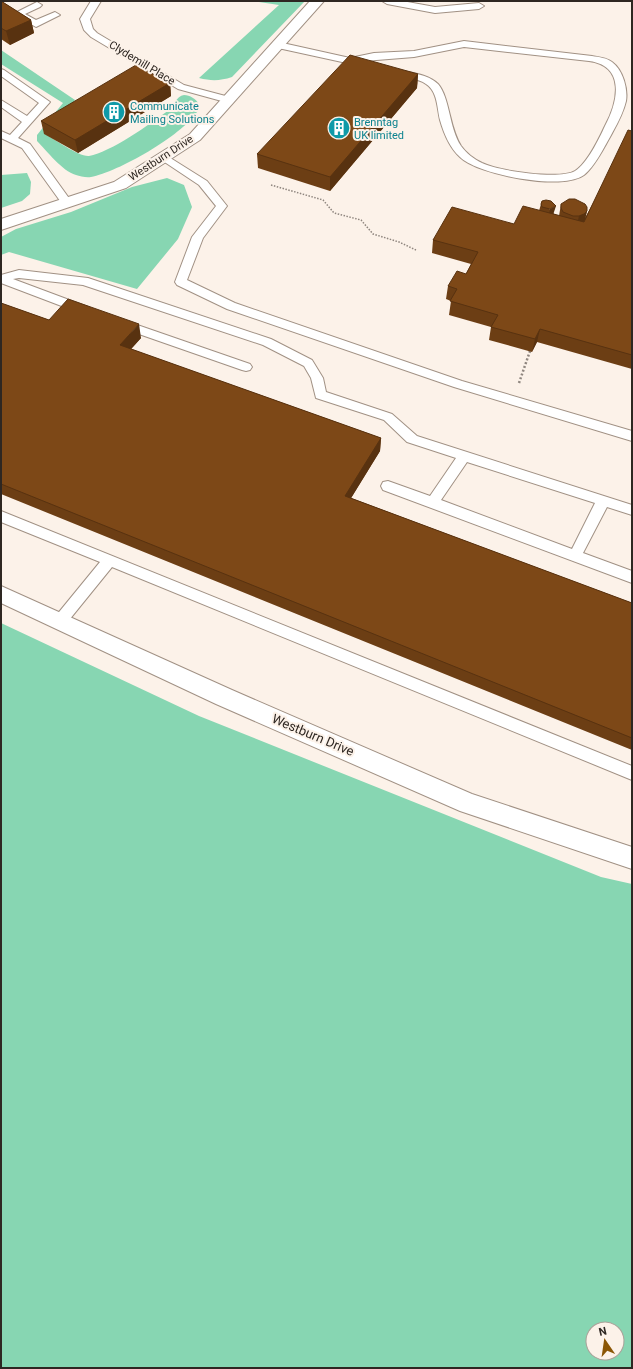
<svg xmlns="http://www.w3.org/2000/svg" width="633" height="1369" font-family="Roboto,sans-serif">
  <style>
    .green { fill: #87d6b2; fill-rule: evenodd }
    .lines { fill: none; stroke-linecap: round; stroke-linejoin: round }
    .lane-casing { stroke: #a19184; stroke-width: 2 }
    .street-casing { stroke: #a19184; stroke-width: 2 }
    .secondary-casing { stroke: #a19184; stroke-width: 2 }
    .path-far1 { stroke: #8f867f; stroke-width: 1.5; stroke-dasharray: 1.5 1.5; stroke-linecap: butt }
    .path { stroke: #8f867f; stroke-width: 2.5; stroke-dasharray: 2 2; stroke-linecap: butt }
    .lane { fill: #fff; fill-rule: evenodd }
    .street { fill: #fff; fill-rule: evenodd }
    .secondary { fill: #fff; fill-rule: evenodd }
    .wall { fill: #6c3e14 }
    .shaded-wall { fill: #583210 }
    .building { fill: #7d4817; stroke: #583210 }
    .labels { text-anchor: middle; dominant-baseline: central; stroke-width: 4; stroke-linejoin: round; paint-order: stroke }
    .far-street-label { font-size: 11px; fill: #2e2722; stroke: #fcf2e9 }
    .far-culture-label { font-size: 11px; fill: #0d838f; stroke: #fcf2e9; text-anchor: start }
    .street-label { font-size: 13px; fill: #2e2722; stroke: #fcf2e9 }
  </style>
  <rect width="100%" height="100%" fill="#fcf2e9"/>
  <!-- green -->
  <g class="green">
    <path d="M253 1H305L232 77C220 81 211 81 199 78L279 5Z"/>
    <path d="M1 50 75 100 55 128 45 134C54 139 79 157 89 156 111 152 150 124 169 110 174 106 176 96 184 95 190 95 196 99 199 104 199 107 198 110 197 112 181 136 118 172 91 177 86 178 80 176 76 175 62 171 47 151 37 141V135L63 103 1 64Z"/>
    <polygon points="27,173 31,182 30,194 22,201 1,208 1,175"/>
    <polygon points="167,178 184,185 192,207 178,239 137,289 9,252 1,255 1,237 16,229 71,212 132,187"/>
    <path d="M1 623 199 716 601 877 632 884V1368H1ZM593 1329H617V1353H593Z"/>
  </g>
  <g class="lines">
    <!-- lane casing -->
    <g class="lane-casing">
      <g id="lane">
        <polygon points="91,1 101,1 90,19 93,29 97,33 184,85 233,98 234,100 233,102 229,103 178,89 91,37 84,30 80,19"/>
        <polygon points="382,1 402,1 435,7 479,3 484,6 479,9 435,13 387,4"/>
        <polygon points="37,2 42,5 40,7 25,14 36,20 55,12 60,15 36,27 13,14"/>
        <path d="M464 41 592 56C599 57 607 58 612 62 623 70 628 89 626 101 623 114 616 126 610 137 603 149 595 166 584 175 563 191 478 175 460 157 450 148 444 134 440 120 437 108 438 92 426 84 418 78 405 78 395 75L393 73 398 70C411 73 428 74 438 84 450 98 449 128 461 146 466 153 474 159 482 163 499 171 559 180 575 171 587 164 599 139 605 126 618 102 626 66 589 61L464 47 414 57 364 61 370 64 365 67 278 48 273 45 278 42 350 58 374 53 414 51Z"/>
        <polygon points="1,69 4,70 50,102 18,138 30,144 71,201 72,203 71,205 63,205 22,148 1,138 1,131 10,135 22,122 1,107 1,100 27,116 39,103 1,76"/>
        <polygon points="164,154 207,181 227,206 203,238 187,280 235,303 462,381 632,431 632,441 454,387 227,309 177,285 175,282 192,237 216,206 199,185 160,159 159,157"/>
        <path d="M19 270 88 278 271 339 312 360 323 378 326 392 392 414 417 436 632 505V515L607 507 583 553 632 571V583L383 490 381 486 383 482 388 481 430 496 456 458 407 442 384 420 316 398 311 378 304 366 263 345 83 285 19 278 13 279 88 307 90 310 88 313H80L1 283V275ZM467 462 595 503 572 549 441 500Z"/>
        <polygon points="120,319 250,364 252,367 250,370 246,371 242,370 116,326 114,323 116,320"/>
        <polygon points="1,511 632,766 632,780 112,567 65,625 60,627 55,625 53,621 55,617 100,562 1,522"/>
      </g>
    </g>
    <!-- street casing -->
    <g class="street-casing">
      <polygon id="street" points="310,1 324,1 200,140 126,188 1,230 1,219 114,182 190,134"/>
    </g>
    <!-- secondary casing -->
    <g class="secondary-casing">
      <polygon id="secondary" points="1,586 232,690 472,794 632,847 632,869 460,811 216,704 1,603"/>
    </g>
    <!-- path-far1 -->
    <polyline class="path-far1" points="271,185 323,200 334,213 361,220 373,234 399,242 416,250"/>
    <!-- path -->
    <polyline class="path" points="519,383 530,351"/>
    <!-- lane -->
    <use href="#lane" class="lane"/>
    <!-- street -->
    <use href="#street" class="street"/>
    <!-- secondary -->
    <use href="#secondary" class="secondary"/>
  </g>
  <!-- wall -->
  <g class="wall">
    <polygon points="1,1 31,20 34,33 10,45 1,39"/>
    <polygon points="418,74 417,88 330,191 258,168 257,154"/>
    <polygon points="170,83 171,96 78,153 44,134 41,121"/>
    <polygon points="632,131 632,369 537,342 532,352 489,340 491,327 449,315 451,301 446,299 448,286 466,274 471,264 432,253 433,240 514,224 539,211 541,204 542,201 554,214 559,216 561,204 587,211 585,218"/>
    <polygon points="1,303 49,320 141,338 131,349 381,438 380,451 351,498 632,603 632,750 1,494"/>
  </g>
  <!-- shaded-wall -->
  <g class="shaded-wall">
    <polygon points="31,20 34,33 10,45 6,31"/>
    <polygon points="418,74 417,88 330,191 330,177"/>
    <polygon points="170,83 171,96 78,153 75,140"/>
    <polygon points="556,206 553,215 548,219 550,209"/>
    <polygon points="587,211 585,220 582,223 577,225 579,216"/>
    <polygon points="139,324 141,338 123,358 120,345"/>
    <polygon points="540,329 537,342 532,352 535,339"/>
    <polygon points="381,438 380,451 345,508 345,496"/>
  </g>
  <!-- building -->
  <g class="building">
    <polygon points="1,1 31,20 6,31 1,28"/>
    <polygon points="350,55 418,74 330,177 257,154"/>
    <polygon points="136,65 170,83 75,140 41,121"/>
    <polygon points="628,130 632,131 632,355 540,329 535,339 491,327 498,315 450,301 457,289 448,286 457,271 466,274 478,252 433,240 452,207 514,224 523,206 584,222"/>
    <polygon points="569,199 575,199 585,204 587,207 587,211 584,214 579,216 573,216 563,212 561,208 561,204"/>
    <polygon points="546,200 551,201 556,206 550,209 542,207 541,204 542,201"/>
    <polygon points="68,299 139,324 120,345 381,438 345,496 632,603 632,738 1,484 1,303 49,320"/>
  </g>
  <!-- icons -->
  <defs>
    <g id="building-disc" transform="scale(1.15)"><circle r="9.5" fill="#0f9aa8" stroke="#fcf2e9"/><path d="M-4-6H4V6H1V3H-1V6H-4ZM-2.5-4.3h1.7v1.8h-1.7ZM.8-4.3h1.7v1.8H.8ZM-2.5-1h1.7V.8h-1.7ZM.8-1h1.7V.8H.8Z" fill="#fff"/></g>
  </defs>
  <g fill-rule="evenodd">
    <use href="#building-disc" x="114" y="112"/>
    <use href="#building-disc" x="339" y="128"/>
  </g>
  <g class="labels">
    <!-- far-street labels -->
    <g class="far-street-label">
      <text transform="translate(142 63) rotate(31)">Clydemill Place</text>
      <text transform="translate(161 158) rotate(-33)">Westburn Drive</text>
    </g>
    <!-- far-culture labels -->
    <g class="far-culture-label">
      <text x="130" y="106">Communicate<tspan x="130" dy="13">Mailing Solutions</tspan></text>
      <text x="354" y="122">Brenntag<tspan x="354" dy="13">UK limited</tspan></text>
    </g>
    <!-- street labels -->
    <g class="street-label">
      <text transform="translate(313 735) rotate(23)">Westburn Drive</text>
    </g>
  </g>
  <!-- border -->
  <rect width="633" height="1369" fill="none" stroke="#2e2722" stroke-width="4"/>
  <!-- north arrow -->
  <g transform="translate(605 1341) rotate(347)"><circle r="19" fill="#fcf2e9" stroke="#aaa199"/>
  <path d="M0-3L7 15L0 10L-7 15Z" fill="#8b5605"/>
  <text y="-6" font-size="11" font-weight="bold" text-anchor="middle" fill="#2e2722">N</text>
  </g>
</svg>
